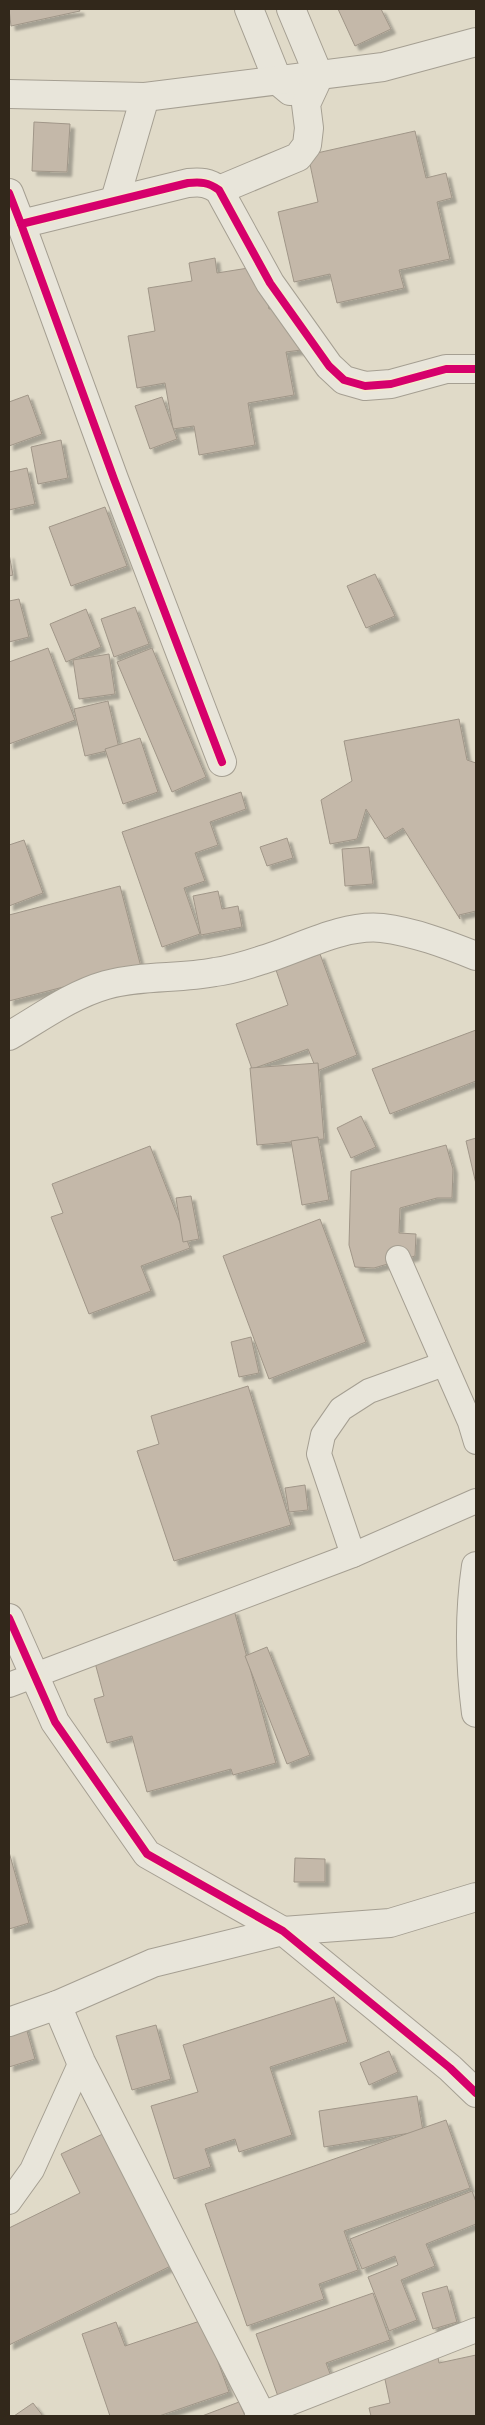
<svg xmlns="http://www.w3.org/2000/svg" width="485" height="2425" font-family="Georgia,serif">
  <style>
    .building { fill: #c4b8a9; stroke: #a09688; filter: url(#shadow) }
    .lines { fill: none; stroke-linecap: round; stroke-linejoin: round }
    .service-casing { stroke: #a59f92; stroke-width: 26 }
    .minor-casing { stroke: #a59f92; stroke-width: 30 }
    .service { stroke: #e8e5da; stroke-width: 24 }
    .minor { stroke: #e8e5da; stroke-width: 28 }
    .cycleway-casing { stroke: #f3eacd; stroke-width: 11 }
    .cycleway { stroke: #d6006c; stroke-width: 8 }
  </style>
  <defs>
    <filter id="shadow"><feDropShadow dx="4.5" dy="4.5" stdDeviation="1" flood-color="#0004"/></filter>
  </defs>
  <rect width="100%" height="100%" fill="#e0dac8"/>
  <!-- building -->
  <g class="building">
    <polygon points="9,9 79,9 80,11 11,26"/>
    <polygon points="338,9 381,9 391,29 355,46"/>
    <polygon points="34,122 70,124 67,172 32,171"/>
    <polygon points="415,131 426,178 446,173 452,198 437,202 450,259 399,270 404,288 337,303 330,274 294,282 278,212 318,202 308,155"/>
    <polygon points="215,258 217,273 261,266 269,309 293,305 301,350 286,352 294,395 248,403 255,445 199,455 194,426 173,429 165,383 137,388 128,336 155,331 148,288 192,281 189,263"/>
    <polygon points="28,395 42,434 9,446 9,402"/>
    <polygon points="162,397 177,439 150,449 135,406"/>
    <polygon points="61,440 68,478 38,484 31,447"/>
    <polygon points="27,468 35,504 9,510 9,472"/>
    <polygon points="105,507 127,566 71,586 49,527"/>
    <polygon points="9,554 13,575 9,576"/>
    <polygon points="375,574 395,616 366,628 347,586"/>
    <polygon points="19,599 29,637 9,642 9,601"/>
    <polygon points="135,607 149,644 114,657 101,619"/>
    <polygon points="86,609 101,647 66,662 50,624"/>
    <polygon points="48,648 75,720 9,744 9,662"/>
    <polygon points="152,648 206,777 172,792 117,662"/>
    <polygon points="109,654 115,694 79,699 73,660"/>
    <polygon points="108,701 119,748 85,756 74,709"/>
    <polygon points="459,719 467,760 476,763 476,911 459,915 460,919 403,828 385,839 366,809 357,839 330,844 321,800 352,781 344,741"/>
    <polygon points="140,738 158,792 123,804 105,749"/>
    <polygon points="241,792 246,809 210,822 218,845 195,853 205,881 184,888 200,934 162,947 122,832"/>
    <polygon points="287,838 293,858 267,866 260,847"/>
    <polygon points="24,840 43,893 9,906 9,845"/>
    <polygon points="369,847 373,884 345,886 342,849"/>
    <polygon points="120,886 141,967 9,1001 9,915"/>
    <polygon points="218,891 222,909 238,906 242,927 201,935 193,896"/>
    <polygon points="320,954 357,1055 317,1071 308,1049 252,1069 236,1024 288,1005 276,970"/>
    <polygon points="476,1030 476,1081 390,1114 372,1069"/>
    <polygon points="318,1063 324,1139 257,1145 250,1068"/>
    <polygon points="361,1116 376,1147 351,1158 337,1128"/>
    <polygon points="318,1137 329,1200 302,1205 291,1141"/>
    <polygon points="476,1138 476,1184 466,1141"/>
    <polygon points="446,1145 453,1169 452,1198 437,1198 400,1208 399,1233 416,1234 415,1256 374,1268 355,1267 349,1245 351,1171"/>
    <polygon points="150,1146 190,1248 141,1266 151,1291 89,1314 51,1217 63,1213 52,1184"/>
    <polygon points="191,1196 199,1239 183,1242 176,1198"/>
    <polygon points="320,1219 366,1342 269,1379 223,1256"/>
    <polygon points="251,1337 259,1373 239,1377 231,1342"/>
    <polygon points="248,1386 291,1525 174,1561 137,1451 159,1444 151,1416"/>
    <polygon points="305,1485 308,1510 289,1512 285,1488"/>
    <polygon points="234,1610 276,1763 233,1775 231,1769 147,1792 132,1736 107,1743 94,1699 104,1696 91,1648"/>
    <polygon points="267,1647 310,1755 287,1764 245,1656"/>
    <polygon points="9,1852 29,1923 9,1929"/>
    <polygon points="295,1858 325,1859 325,1882 294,1882"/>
    <polygon points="334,1997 348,2042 270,2067 292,2135 239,2152 235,2139 205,2149 211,2167 174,2179 151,2106 198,2092 183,2045"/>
    <polygon points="25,2024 35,2059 9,2067 9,2029"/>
    <polygon points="156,2025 171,2079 132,2090 116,2036"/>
    <polygon points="389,2051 398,2072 369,2085 360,2063"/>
    <polygon points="417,2096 423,2131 324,2147 319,2111"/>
    <polygon points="446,2120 470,2188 344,2231 358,2270 319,2284 324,2299 247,2326 205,2204"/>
    <polygon points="111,2130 183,2260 9,2345 9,2228 80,2193 61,2154"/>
    <polygon points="472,2191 476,2202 476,2224 426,2244 435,2266 401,2280 417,2320 389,2331 368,2277 398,2265 395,2256 362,2269 350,2239"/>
    <polygon points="447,2286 457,2322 433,2329 422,2293"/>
    <polygon points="373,2293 390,2340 326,2363 335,2387 281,2405 256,2334"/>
    <polygon points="203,2320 229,2392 159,2416 110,2416 82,2334 116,2322 125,2346"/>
    <polygon points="476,2355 476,2416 371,2416 369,2408 390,2403 383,2370 438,2357 439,2363"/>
    <polygon points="239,2402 245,2416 202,2416"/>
    <polygon points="33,2403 43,2416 14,2416"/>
  </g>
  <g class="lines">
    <!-- service casing -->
    <g class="service-casing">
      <g id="service">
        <polyline points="398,1258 470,1422 476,1442"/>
        <polyline points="353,1555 319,1454 323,1435 341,1409 369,1391 444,1364"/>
        <polyline points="9,1685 353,1555 476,1501"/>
        <polyline points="9,2202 32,2170 81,2062"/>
        <polyline points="257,2416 476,2330"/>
      </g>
    </g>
    <!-- minor casing -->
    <g class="minor-casing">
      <g id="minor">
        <polyline points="249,9 278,81 290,91"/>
        <polyline points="9,94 145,97 383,67 476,42"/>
        <polyline points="219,190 298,157 307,145 309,128 306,104 319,76 291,9"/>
        <path d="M9 193 21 224 188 183C201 182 208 182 219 190L270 283 329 366 344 380 365 386 391 384 446 369H476"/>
        <polyline points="115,200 145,97"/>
        <polyline points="21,224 114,479 222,762"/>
        <path d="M9 1036C40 1018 71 995 106 985 142 975 179 979 215 972 230 970 247 965 262 960 299 949 342 924 382 928 414 932 446 944 476 956"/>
        <path d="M476 1566C469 1613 470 1666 476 1713"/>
        <polyline points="9,1618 55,1722 147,1854 283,1931 450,2068 476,2093"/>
        <polyline points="57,2005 81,2062 262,2416"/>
        <polyline points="9,2022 57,2005 153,1963 283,1931 390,1923 476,1897"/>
      </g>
    </g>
    <!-- service -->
    <use href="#service" class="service"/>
    <!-- minor -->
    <use href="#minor" class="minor"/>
    <!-- cycleway casing -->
    <g class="cycleway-casing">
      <g id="cycleway">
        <path d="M9 193 21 224 188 183C201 182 208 182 219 190L270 283 329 366 344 380 365 386 391 384 446 369H476"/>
        <polyline points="21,224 114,479 222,762"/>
        <polyline points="9,1618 55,1722 147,1854 283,1931 450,2068 476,2093"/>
      </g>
    </g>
    <!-- cycleway -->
    <use href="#cycleway" class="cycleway"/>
  </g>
  <!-- border -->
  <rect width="485" height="2425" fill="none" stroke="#32281b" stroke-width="20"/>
</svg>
